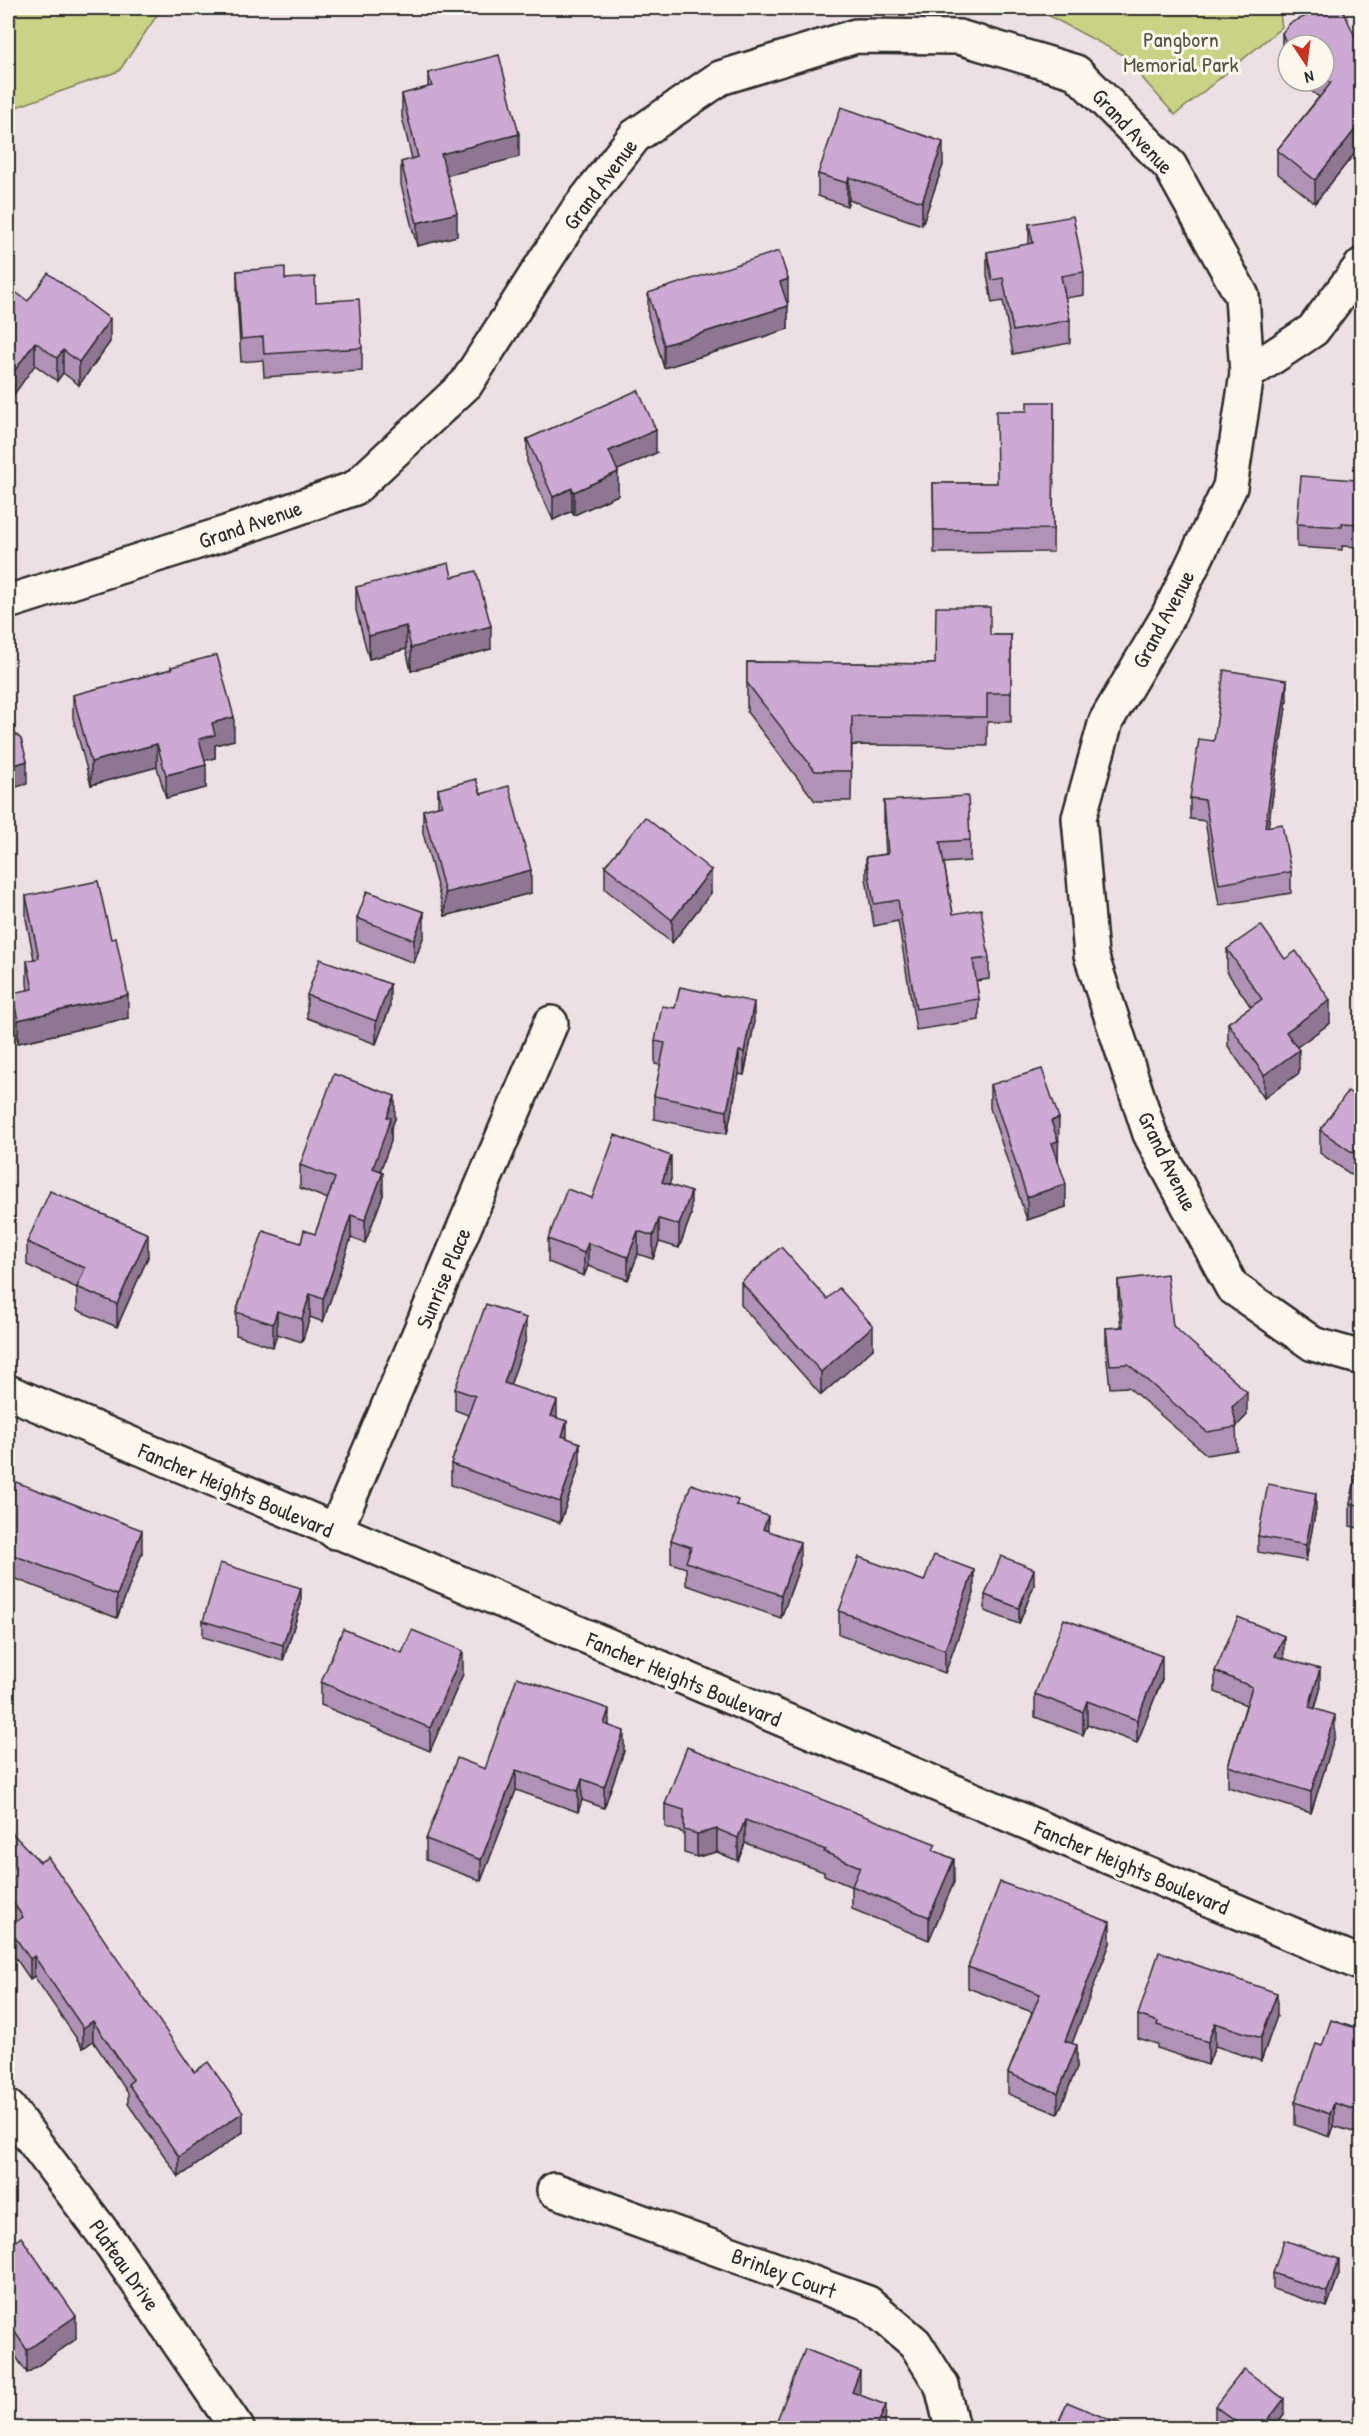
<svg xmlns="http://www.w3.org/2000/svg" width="1369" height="2436" font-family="'Patrick Hand',sans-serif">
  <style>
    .green { fill: #c8d386; stroke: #7a7f58; stroke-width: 1.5 }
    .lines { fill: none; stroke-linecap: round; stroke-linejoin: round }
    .minor-casing { stroke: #2b2b2b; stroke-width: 38 }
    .tertiary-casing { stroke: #2b2b2b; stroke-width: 38 }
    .minor { stroke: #fbf7ec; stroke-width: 33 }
    .tertiary { stroke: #fbf7ec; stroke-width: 33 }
    .wall { fill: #af92b6; stroke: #2b2b2b; stroke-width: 1.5 }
    .shaded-wall { fill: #8f7794; stroke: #2b2b2b; stroke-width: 1.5 }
    .building { fill: #ccaad4; stroke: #2b2b2b; stroke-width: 1.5 }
    .labels { text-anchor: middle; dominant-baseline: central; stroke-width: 6; stroke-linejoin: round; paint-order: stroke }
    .park-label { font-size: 22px; fill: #525542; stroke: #fbf7ec }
    .street-label { font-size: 22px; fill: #2b2b2b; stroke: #fbf7ec }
  </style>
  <rect width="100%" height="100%" fill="#ede0e5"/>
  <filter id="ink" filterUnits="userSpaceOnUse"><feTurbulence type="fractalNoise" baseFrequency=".0167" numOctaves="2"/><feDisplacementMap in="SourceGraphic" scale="12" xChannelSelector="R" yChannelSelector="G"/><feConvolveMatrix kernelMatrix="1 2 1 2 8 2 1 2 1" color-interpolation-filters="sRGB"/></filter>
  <g filter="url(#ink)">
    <!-- green -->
    <g class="green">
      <polygon points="8,8 162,8 119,71 8,110"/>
      <polygon points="1026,8 1279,8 1282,27 1175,115 1121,54 1042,12"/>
    </g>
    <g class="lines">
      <!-- minor casing -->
      <g class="minor-casing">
        <g id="minor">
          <polyline points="1247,374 1313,330 1362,265"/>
          <polyline points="8,602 226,533 355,488 466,384 577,211 635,136 720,78 856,36 959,37 1076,72 1170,166 1242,296 1247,374 1230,487 1168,616 1106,721 1079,818 1091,955 1150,1134 1232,1287 1313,1344 1362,1358"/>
          <polyline points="335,1532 551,1023"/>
          <polyline points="8,2107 112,2245 237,2428"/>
          <polyline points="554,2190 868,2303 915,2343 942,2386 952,2428"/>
        </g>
      </g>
      <!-- tertiary casing -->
      <g class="tertiary-casing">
        <polyline id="tertiary" points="8,1392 1362,1964"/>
      </g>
      <!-- minor -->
      <use href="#minor" class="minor"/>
      <!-- tertiary -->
      <use href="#tertiary" class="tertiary"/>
    </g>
    <!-- wall -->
    <g class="wall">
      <polygon points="1282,33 1362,52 1362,144 1315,203 1277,173 1277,150 1319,97 1298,81 1324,81 1324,45 1288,45 1288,70 1282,56"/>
      <polygon points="428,73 519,157 447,175 457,236 417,246 401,185 401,162 412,159 402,117 402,94 428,87"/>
      <polygon points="943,165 922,225 849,200 847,206 818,196 818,174"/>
      <polygon points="1029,224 1084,272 1084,295 1065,298 1070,320 1070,343 1013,354 1003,301 992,303 987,275 987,252 1029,244"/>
      <polygon points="237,271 285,279 316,302 362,348 362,371 264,377 263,360 241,362 237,294"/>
      <polygon points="648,293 788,302 787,303 788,329 664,368 648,316"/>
      <polygon points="28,301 110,342 79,385 63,373 57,381 35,365"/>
      <polygon points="1054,402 1053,552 934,553 933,483 997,483 1027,411"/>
      <polygon points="527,439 656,453 617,470 618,495 574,515 572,511 553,520 527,462"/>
      <polygon points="1362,439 1362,547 1342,546 1342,550 1297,547 1297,524 1357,480"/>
      <polygon points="452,577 491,649 411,671 406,649 369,659 356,610 356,587"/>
      <polygon points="990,635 1011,635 1011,722 987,722 987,746 852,745 851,801 815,801 747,712 747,662 935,664"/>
      <polygon points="171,667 234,740 215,745 215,758 205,760 206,788 166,798 157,767 91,785 73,718 73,695 171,669"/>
      <polygon points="1287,700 1268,827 1291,872 1291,893 1219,905 1205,821 1190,819 1190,798 1214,741"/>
      <polygon points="438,789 531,893 445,916 423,833 423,810 438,806"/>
      <polygon points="884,801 970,840 970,861 944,863 953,914 989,958 989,979 976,981 979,999 979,1020 916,1030 898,921 874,926 866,878 866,857 886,854 884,822"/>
      <polygon points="605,866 711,893 672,943 605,889"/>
      <polygon points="26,896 128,1018 18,1043 12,1016 12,993 28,990 27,984 27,961 34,959 26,919"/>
      <polygon points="357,918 424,935 414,963 357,941"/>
      <polygon points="1227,949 1285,959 1330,1023 1296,1047 1299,1073 1264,1098 1228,1046 1228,1023 1251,1007 1227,972"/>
      <polygon points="307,995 390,1007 376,1044 307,1018"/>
      <polygon points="754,1025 744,1075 739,1074 727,1134 654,1119 654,1096 661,1065 655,1064 655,1041"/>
      <polygon points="990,1085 1059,1141 1058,1142 1058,1161 1066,1207 1027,1220 990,1108"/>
      <polygon points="1362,1101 1362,1182 1320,1153 1320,1130"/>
      <polygon points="395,1119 391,1128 391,1141 380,1171 383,1195 365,1243 351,1238 323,1322 310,1317 302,1342 277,1334 273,1347 236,1335 236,1312 301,1243 315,1234 328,1199 300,1188 300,1165"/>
      <polygon points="671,1179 669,1184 691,1215 679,1248 659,1242 653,1259 638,1254 628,1280 588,1266 584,1276 548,1262 548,1239 592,1198"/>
      <polygon points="27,1242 148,1257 117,1327 77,1310 77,1288 27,1265"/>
      <polygon points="1118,1280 1173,1326 1247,1415 1236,1426 1237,1450 1207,1455 1128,1387 1110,1388 1106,1351 1106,1328 1121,1327 1118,1302"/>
      <polygon points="741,1282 827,1299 873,1349 821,1395 741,1305"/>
      <polygon points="526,1339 510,1385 557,1418 580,1464 560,1523 451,1485 451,1464 468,1415 455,1410 455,1389"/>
      <polygon points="1362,1450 1362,1529 1350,1526 1350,1503"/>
      <polygon points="8,1479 142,1553 117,1618 8,1576"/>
      <polygon points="738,1505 768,1531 800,1565 781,1618 686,1585 686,1568 671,1563 671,1540"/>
      <polygon points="1316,1509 1306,1561 1258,1552 1258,1536"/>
      <polygon points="1034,1585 1019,1624 985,1611 985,1595"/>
      <polygon points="974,1593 945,1673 839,1634 839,1611"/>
      <polygon points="301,1604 283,1661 203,1637 203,1621"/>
      <polygon points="402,1653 463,1674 430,1751 321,1705 321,1682"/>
      <polygon points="1284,1658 1283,1659 1320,1690 1315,1709 1335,1736 1311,1813 1228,1787 1228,1766 1246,1705 1215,1692 1215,1671"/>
      <polygon points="1162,1679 1137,1743 1087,1724 1083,1735 1035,1717 1035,1694"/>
      <polygon points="609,1725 624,1751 604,1808 582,1800 578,1812 516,1790 481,1881 426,1860 426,1839 485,1769"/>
      <polygon points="665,1804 936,1851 954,1882 929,1940 852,1909 852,1887 824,1875 824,1872 745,1843 738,1861 717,1852 697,1857 684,1853 684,1833 665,1827"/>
      <polygon points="8,1829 194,2072 243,2132 179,2177 128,2104 128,2093 93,2041 83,2048 34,1976 30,1979 8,1947 8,1927 14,1923 8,1915"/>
      <polygon points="1110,1943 1072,2043 1077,2067 1058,2114 1008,2094 1008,2073 1032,2012 968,1988 968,1967"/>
      <polygon points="1138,2015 1277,2016 1261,2061 1215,2046 1208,2065 1157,2048 1157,2044 1138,2038"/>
      <polygon points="1361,2030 1362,2135 1334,2126 1330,2137 1295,2125 1295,2102 1322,2046"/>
      <polygon points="8,2247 76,2339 27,2373 8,2345"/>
      <polygon points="1273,2273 1339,2274 1327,2307 1273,2289"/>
      <polygon points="1215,2406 1284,2415 1274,2428 1224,2428 1215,2422"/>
    </g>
    <!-- shaded-wall -->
    <g class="shaded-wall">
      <polygon points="1362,121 1362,144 1315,203 1315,180"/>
      <polygon points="519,134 519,157 441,177 441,154"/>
      <polygon points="943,142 943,165 922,225 922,202"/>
      <polygon points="849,177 849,200 847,206 847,183"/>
      <polygon points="457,213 457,236 417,246 417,223"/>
      <polygon points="788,279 788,302 780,305 780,282"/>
      <polygon points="788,306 788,329 664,368 664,345"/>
      <polygon points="110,319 110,342 79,385 79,362"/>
      <polygon points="35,342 35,365 8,403 8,380"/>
      <polygon points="63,350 63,373 57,381 57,358"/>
      <polygon points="656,430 656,453 609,474 609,451"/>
      <polygon points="618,472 618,495 574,515 574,492"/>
      <polygon points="572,488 572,511 553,520 553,497"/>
      <polygon points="406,626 406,649 369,659 369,636"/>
      <polygon points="491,626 491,649 411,671 411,648"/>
      <polygon points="1287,680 1287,700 1265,848 1265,827"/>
      <polygon points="234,717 234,740 215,745 215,758 199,762 199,739 212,723"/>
      <polygon points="157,744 157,767 91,785 91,762"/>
      <polygon points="27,761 27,784 13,788 13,808 8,815 8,767"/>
      <polygon points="206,765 206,788 166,798 166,775"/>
      <polygon points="531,870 531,893 445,916 445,893"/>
      <polygon points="711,870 711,893 672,943 672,920"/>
      <polygon points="424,912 424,935 414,963 414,940"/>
      <polygon points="390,984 390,1007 376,1044 376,1021"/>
      <polygon points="128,995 128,1018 18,1043 18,1020"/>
      <polygon points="1330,1000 1330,1023 1286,1055 1286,1032"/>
      <polygon points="754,1002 754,1025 744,1075 744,1052"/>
      <polygon points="1299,1050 1299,1073 1264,1098 1264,1075"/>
      <polygon points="739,1051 739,1074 727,1134 727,1111"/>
      <polygon points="395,1096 395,1119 391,1128 391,1141 373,1191 373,1168 387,1117"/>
      <polygon points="1059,1118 1058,1164 1052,1166 1051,1121"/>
      <polygon points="671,1156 671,1179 662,1205 662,1182"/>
      <polygon points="383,1172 383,1195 365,1243 365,1220"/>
      <polygon points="1066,1184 1066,1207 1027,1220 1027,1197"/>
      <polygon points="691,1192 691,1215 679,1248 679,1225"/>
      <polygon points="351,1215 351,1238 323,1322 323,1299"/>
      <polygon points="659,1219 659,1242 653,1259 653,1236"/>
      <polygon points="638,1231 638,1254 628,1280 628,1257"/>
      <polygon points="148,1234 148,1257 117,1327 117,1304"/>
      <polygon points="588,1243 588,1266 584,1276 584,1253"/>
      <polygon points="310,1294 310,1317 302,1342 302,1319"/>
      <polygon points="277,1311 277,1334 273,1347 273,1324"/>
      <polygon points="526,1318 526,1339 504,1403 504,1383"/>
      <polygon points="873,1326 873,1349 821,1395 821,1372"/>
      <polygon points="1247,1392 1247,1415 1235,1428 1232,1407"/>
      <polygon points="557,1401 557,1421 551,1416"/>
      <polygon points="567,1421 567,1442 562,1436"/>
      <polygon points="580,1443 580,1464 560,1523 560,1502"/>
      <polygon points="1316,1493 1316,1509 1306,1561 1306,1545"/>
      <polygon points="768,1516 768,1539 763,1529"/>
      <polygon points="142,1530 142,1553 117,1618 117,1595"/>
      <polygon points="800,1542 800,1565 781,1618 781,1595"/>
      <polygon points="1034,1569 1034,1585 1019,1624 1019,1608"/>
      <polygon points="974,1570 974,1593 945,1673 945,1650"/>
      <polygon points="301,1588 301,1604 283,1661 283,1645"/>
      <polygon points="1284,1636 1284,1658 1275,1677 1275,1656"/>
      <polygon points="463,1651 463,1674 430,1751 430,1728"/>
      <polygon points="1162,1656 1162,1679 1137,1743 1137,1720"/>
      <polygon points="1320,1669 1320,1690 1309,1728 1309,1707"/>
      <polygon points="1087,1701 1087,1724 1083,1735 1083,1712"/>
      <polygon points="609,1709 609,1730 604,1724"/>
      <polygon points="1335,1715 1335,1736 1311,1813 1311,1792"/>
      <polygon points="624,1731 624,1751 604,1808 604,1787"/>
      <polygon points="516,1770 516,1790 481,1881 481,1860"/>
      <polygon points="582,1779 582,1800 578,1812 578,1791"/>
      <polygon points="745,1820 745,1843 738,1861 738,1838"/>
      <polygon points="717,1829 717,1852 697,1857 697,1834"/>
      <polygon points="954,1859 954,1882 929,1940 929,1917"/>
      <polygon points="1110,1922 1110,1943 1065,2062 1065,2041"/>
      <polygon points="34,1956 34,1976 30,1979 30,1959"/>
      <polygon points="1277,1993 1277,2016 1261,2061 1261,2038"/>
      <polygon points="93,2021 93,2041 83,2048 83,2028"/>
      <polygon points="1215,2023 1215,2046 1208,2065 1208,2042"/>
      <polygon points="1077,2045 1077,2067 1058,2114 1058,2093"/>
      <polygon points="1334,2103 1334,2126 1330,2137 1330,2114"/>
      <polygon points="243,2112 243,2132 179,2177 179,2157"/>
      <polygon points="1339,2259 1339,2274 1327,2307 1327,2292"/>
      <polygon points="76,2316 76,2339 27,2373 27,2350"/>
      <polygon points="860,2371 860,2394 852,2415 852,2392"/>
      <polygon points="1284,2399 1284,2415 1274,2428 1262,2428"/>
      <polygon points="886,2405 885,2428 876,2428"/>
    </g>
    <!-- building -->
    <g class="building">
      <polygon points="1325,8 1342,8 1362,52 1362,121 1315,180 1277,150 1331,83 1324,78 1324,45 1288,45 1288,47 1282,33 1290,23"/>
      <polygon points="499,55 519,134 441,154 457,213 417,223 401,162 418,157 402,94 432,86 428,73"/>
      <polygon points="841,107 943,142 922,202 849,177 847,183 818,174"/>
      <polygon points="1073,216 1084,272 1061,276 1070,320 1013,331 1003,278 992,280 987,252 1033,243 1029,224"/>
      <polygon points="779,251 788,279 780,282 788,306 664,345 648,293"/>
      <polygon points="285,267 285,279 315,277 316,302 359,299 362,348 264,354 263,337 241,339 237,271"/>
      <polygon points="48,273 110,319 79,362 63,350 57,358 35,342 8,380 8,295 11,289 28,301"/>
      <polygon points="638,390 656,430 609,451 618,472 574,492 572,488 553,497 527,439"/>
      <polygon points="1027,402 1054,402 1053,529 934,530 933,483 997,483 996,411 1027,411"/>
      <polygon points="1362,439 1362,524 1342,523 1342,527 1297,524 1301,476 1357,480 1361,439"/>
      <polygon points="449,563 452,577 476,571 491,626 411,648 406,626 369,636 356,587"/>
      <polygon points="936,607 990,607 990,635 1011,635 1011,693 987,693 987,717 852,716 851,771 815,771 747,683 747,662 935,664"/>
      <polygon points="217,655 234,717 212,723 215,735 199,739 206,765 166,775 157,744 91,762 73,695 172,669 171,667"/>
      <polygon points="1224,670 1287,680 1265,827 1282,824 1291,872 1219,884 1205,800 1190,798 1199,739 1214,741"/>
      <polygon points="8,727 21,739 27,761 8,767 13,785 8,792"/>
      <polygon points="476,779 481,794 509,786 531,870 445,893 423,810 442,805 438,789"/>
      <polygon points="968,796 970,840 940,842 953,914 981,909 989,958 973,960 979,999 916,1009 898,900 874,904 866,857 888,854 884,801"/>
      <polygon points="645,817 711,870 672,920 605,866"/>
      <polygon points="98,881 111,939 116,938 128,995 18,1020 12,993 33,989 27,961 39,958 26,896"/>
      <polygon points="367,891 424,912 414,940 357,918"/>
      <polygon points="1261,925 1285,959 1296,951 1330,1000 1286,1032 1299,1050 1264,1075 1228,1023 1262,999 1227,949"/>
      <polygon points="320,959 390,984 376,1021 307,995"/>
      <polygon points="680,987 754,1002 744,1052 739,1051 727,1111 654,1096 665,1043 655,1041 662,1006 675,1008"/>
      <polygon points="1042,1069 1059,1118 1051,1121 1058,1141 1052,1143 1066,1184 1027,1197 990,1085"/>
      <polygon points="334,1074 395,1096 387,1117 391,1118 373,1168 383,1172 365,1220 351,1215 323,1299 310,1294 302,1319 277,1311 273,1324 236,1312 263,1231 301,1243 304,1230 315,1234 335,1178 300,1165"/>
      <polygon points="1348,1091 1362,1101 1362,1159 1320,1130"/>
      <polygon points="615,1135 671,1156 662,1182 691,1192 679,1225 659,1219 653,1236 638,1231 628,1257 588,1243 584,1253 548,1239 567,1189 592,1198"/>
      <polygon points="50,1191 148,1234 117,1304 77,1287 85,1268 27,1242"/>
      <polygon points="781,1247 827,1299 839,1288 873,1326 821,1372 741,1282"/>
      <polygon points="1167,1274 1173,1326 1247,1392 1232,1407 1237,1427 1207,1432 1128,1364 1110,1365 1106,1328 1123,1327 1118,1280"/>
      <polygon points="486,1304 526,1318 504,1383 557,1401 551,1416 567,1421 562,1436 580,1443 560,1502 451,1464 475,1396 455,1389"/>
      <polygon points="1362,1450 1362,1506 1350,1503"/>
      <polygon points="8,1479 142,1530 117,1595 8,1553"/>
      <polygon points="691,1484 738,1500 736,1505 768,1516 763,1529 800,1542 781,1595 686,1562 691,1547 671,1540"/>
      <polygon points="1268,1484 1316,1493 1306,1545 1258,1536"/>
      <polygon points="934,1555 974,1570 945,1650 839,1611 859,1557 924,1581"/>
      <polygon points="1001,1556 1034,1569 1019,1608 985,1595"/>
      <polygon points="220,1563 301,1588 283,1645 203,1621"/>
      <polygon points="1238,1617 1284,1636 1275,1656 1320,1669 1309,1707 1335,1715 1311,1792 1228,1766 1252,1687 1215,1671"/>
      <polygon points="1064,1619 1162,1656 1137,1720 1087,1701 1083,1712 1035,1694"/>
      <polygon points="343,1629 402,1653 412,1630 463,1651 430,1728 321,1682"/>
      <polygon points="517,1677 609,1709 604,1724 624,1731 604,1787 582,1779 578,1791 516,1770 481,1860 426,1839 457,1758 485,1769"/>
      <polygon points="687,1747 936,1844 933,1850 954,1859 929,1917 852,1886 860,1867 824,1852 826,1850 745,1820 738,1838 717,1829 697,1834 684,1830 684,1810 665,1804"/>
      <polygon points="8,1829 40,1862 48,1857 194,2072 208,2062 243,2112 179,2157 128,2084 133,2080 93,2021 83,2028 34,1956 30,1959 8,1927 23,1917 8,1895"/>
      <polygon points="1000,1882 1110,1922 1065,2041 1077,2045 1058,2093 1008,2073 1040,1994 968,1967"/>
      <polygon points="1159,1952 1277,1993 1261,2038 1215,2023 1208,2042 1157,2025 1158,2022 1138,2015"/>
      <polygon points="1331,2020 1361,2030 1360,2034 1362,2035 1362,2112 1334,2103 1330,2114 1295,2102 1316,2044 1322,2046"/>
      <polygon points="21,2237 76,2316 27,2350 8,2322 8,2247"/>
      <polygon points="1284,2240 1339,2259 1327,2292 1273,2273"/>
      <polygon points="805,2349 860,2371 852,2392 886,2405 876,2428 774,2428"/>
      <polygon points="1244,2369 1284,2399 1262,2428 1244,2428 1215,2406"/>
      <polygon points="1067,2402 1129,2428 1056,2428"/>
      <polygon points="1358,2422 1362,2422 1362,2428 1359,2428"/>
    </g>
  </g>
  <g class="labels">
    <!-- park labels -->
    <g class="park-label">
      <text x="1181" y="39">Pangborn<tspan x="1181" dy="25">Memorial Park</tspan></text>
    </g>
    <!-- street labels -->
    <g class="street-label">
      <text transform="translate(1133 131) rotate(47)">Grand Avenue</text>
      <text transform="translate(600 184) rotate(-53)">Grand Avenue</text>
      <text transform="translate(250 524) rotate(-19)">Grand Avenue</text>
      <text transform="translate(1163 619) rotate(-62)">Grand Avenue</text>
      <text transform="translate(1168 1161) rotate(64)">Grand Avenue</text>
      <text transform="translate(443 1278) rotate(-67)">Sunrise Place</text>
      <text transform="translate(236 1490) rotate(23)">Fancher Heights Boulevard</text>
      <text transform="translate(684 1679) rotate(23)">Fancher Heights Boulevard</text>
      <text transform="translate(1132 1867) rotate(23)">Fancher Heights Boulevard</text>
      <text transform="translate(125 2265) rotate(55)">Plateau Drive</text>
      <text transform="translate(784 2273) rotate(20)">Brinley Court</text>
    </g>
  </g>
  <!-- margin -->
  <rect width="1369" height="2436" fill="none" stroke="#fbf7ec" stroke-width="30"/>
  <rect x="15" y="15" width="1339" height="2406" fill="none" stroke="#2b2b2b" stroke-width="2" filter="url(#ink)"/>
  <!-- north arrow -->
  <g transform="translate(1306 63) rotate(167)"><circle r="28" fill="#fbf7ec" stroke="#a8a59f" stroke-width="1.5"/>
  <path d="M0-4.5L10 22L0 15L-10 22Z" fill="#c8321e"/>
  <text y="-9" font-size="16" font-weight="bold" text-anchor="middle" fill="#2b2b2b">N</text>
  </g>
</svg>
